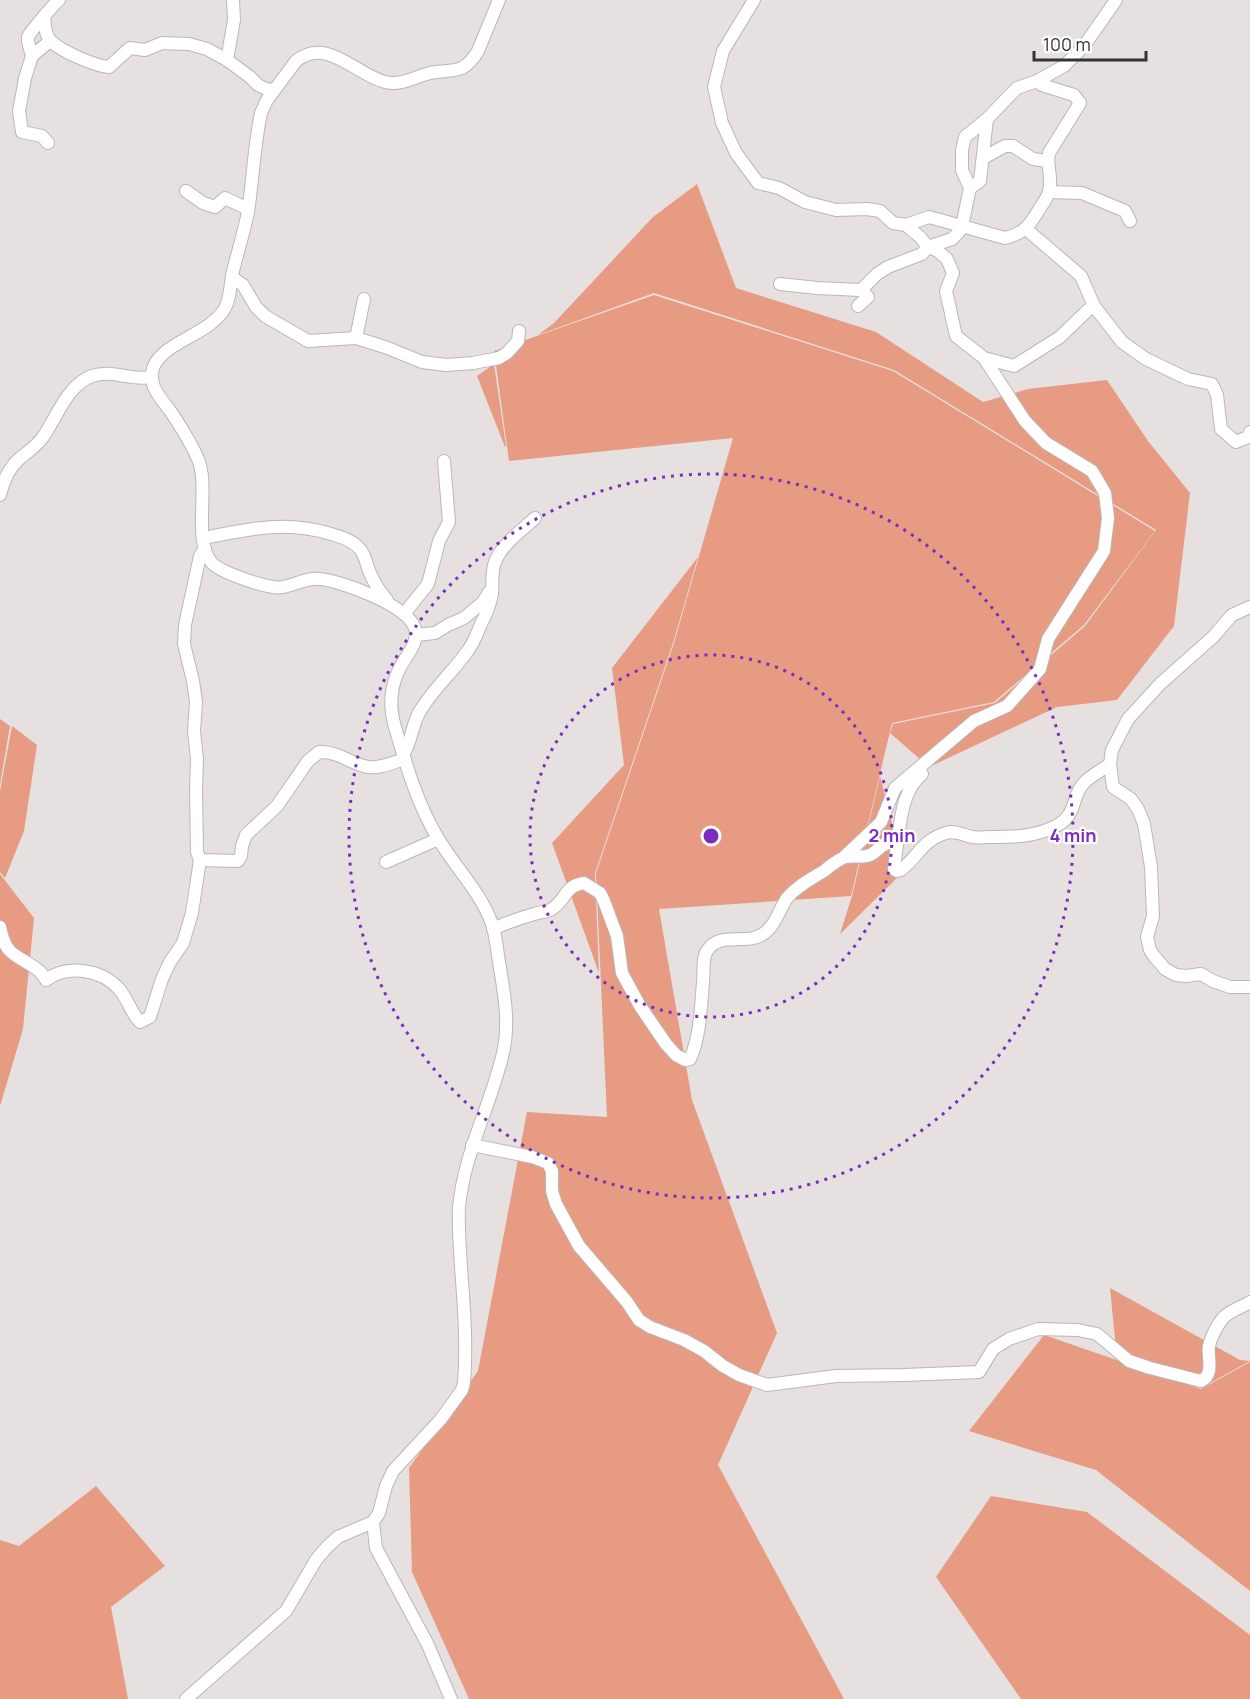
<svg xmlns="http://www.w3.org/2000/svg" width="1250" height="1699" font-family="Manrope,sans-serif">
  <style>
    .green { fill: #e69b82 }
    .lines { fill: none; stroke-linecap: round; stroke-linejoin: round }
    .minor-casing { stroke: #bcb7b5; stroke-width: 14 }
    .minor { stroke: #fff; stroke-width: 12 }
    .ring { fill: none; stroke: #7b2cbf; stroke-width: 3; stroke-dasharray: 3 6 }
    .centre { fill: #7b2cbf; stroke: #fff; stroke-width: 3 }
    .ring-label { font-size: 18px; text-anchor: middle; font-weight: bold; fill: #7b2cbf; stroke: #fff; stroke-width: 4.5; stroke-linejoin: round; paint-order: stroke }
  </style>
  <rect width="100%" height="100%" fill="#e6e1e0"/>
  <!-- green -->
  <g class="green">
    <polygon points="697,184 736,288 876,332 983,402 1028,389 1107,380 1148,441 1190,493 1174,626 1117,700 1057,707 929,767 890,733 893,724 995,703 1085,626 1156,530 894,370 654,293 538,335 554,323 653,217"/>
    <polygon points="654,295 893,371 1155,531 1084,625 994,702 892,723 851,896 659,909 692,1100 777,1333 718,1465 844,1699 469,1699 412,1572 409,1468 478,1371 527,1112 607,1117 596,873 674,643 733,438 509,461 494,351"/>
    <polygon points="494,364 506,446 505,447 477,376"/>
    <polygon points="698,557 673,643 595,873 599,973 552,843 624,765 612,668"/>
    <polygon points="0,719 10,726 0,785"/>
    <polygon points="12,726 37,745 24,831 5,878 0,872 0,791"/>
    <polygon points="880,776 904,871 840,934 852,896"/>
    <polygon points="0,874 34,918 23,1029 0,1106"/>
    <polygon points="1110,1288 1240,1360 1250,1361 1201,1388 1117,1359"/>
    <polygon points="1044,1335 1201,1389 1250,1362 1250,1591 1096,1470 969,1431"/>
    <polygon points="96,1486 165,1566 111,1607 128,1699 0,1699 0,1540 19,1546"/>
    <polygon points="991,1496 1087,1512 1250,1635 1250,1699 1021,1699 936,1577"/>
  </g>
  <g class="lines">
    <!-- minor casing -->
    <g class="minor-casing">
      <g id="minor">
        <path d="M754 0 723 51 714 87 722 123 736 153 758 183 779 188 805 202 836 210 867 209 880 211 893 223 906 225 929 217 1005 238C1025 233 1030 225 1040 208 1043 203 1048 197 1049 191 1053 179 1046 165 1049 153L1080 103 1074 95 1042 85 1037 81"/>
        <path d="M44 17C45 23 45 32 48 37 54 49 95 66 109 67L130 48 145 50 162 43 189 44 207 49 227 60 250 77 258 85 266 89 274 90"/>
        <path d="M32 56C31 51 27 43 28 37 30 32 54 4 59 0"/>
        <polyline points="227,60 234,20 233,0"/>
        <polyline points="48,143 42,136 22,132 19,111 25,78 32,56 50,41"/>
        <polyline points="983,158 1005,146 1013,146 1033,159 1047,161"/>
        <polyline points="970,188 980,181 987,119"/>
        <polyline points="186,191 203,203 215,207 225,198 248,209"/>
        <polyline points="1049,192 1082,193 1125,211 1130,221"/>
        <polyline points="906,225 920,237 928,247 938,251 947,259 953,273 946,291 956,336 984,358 1014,366 1060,337 1088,310 1094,306"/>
        <polyline points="1026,229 1081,276 1094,306 1122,342 1146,359 1188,379 1212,384 1217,395 1221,429 1236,442 1248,437 1250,432"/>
        <polyline points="232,277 243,285 256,307 265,316 308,341 356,338 385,347 422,362 446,365 473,363 499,358 507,353 518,341 519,331"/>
        <polyline points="780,284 817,288 861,290 877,274 888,267 922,254 928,247 952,239 959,232 962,226 970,188 962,170 962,150 965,137 987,119 1017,88 1037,81 1064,66 1084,46 1116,0"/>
        <polyline points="858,306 868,297 861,290"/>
        <polyline points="356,338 364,299"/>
        <path d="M0 495C3 482 9 468 19 459 27 452 37 446 43 437 57 417 67 385 92 376 112 369 131 381 151 377"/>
        <path d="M204 538C248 529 286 520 331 534 341 537 352 540 359 548 366 555 366 565 370 573 374 583 380 592 387 600"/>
        <polyline points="1250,607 1232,615 1213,637 1160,684 1128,719 1112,750 1110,764 1113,787 1131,799 1138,809 1144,824 1151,867 1153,916 1147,937 1150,950 1154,956 1165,969 1176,975 1186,976 1201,974 1213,981 1230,987 1250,987"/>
        <polyline points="404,614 428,584 439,541 449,522 444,461"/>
        <polyline points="416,635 435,633 448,625 464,618 483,602 489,592"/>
        <path d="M404 753C412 740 412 724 420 711 433 689 452 673 466 653 473 645 477 634 481 624 486 615 490 605 492 594 493 583 491 573 495 562 502 544 521 531 535 518"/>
        <path d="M897 844C901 819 902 791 922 774"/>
        <polyline points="844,857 881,822 895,788 974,721 1007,706 1040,669 1048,639 1104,551 1108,518 1105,493 1092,471 1046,443 1025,421 984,358"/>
        <path d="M200 860 238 861 241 856 242 846 246 835 277 806 308 761 319 752C338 751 351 764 368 767 380 769 394 762 405 759"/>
        <polyline points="386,862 438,839"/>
        <path d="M0 927C2 935 3 943 9 950 19 961 39 965 46 980 67 964 102 969 120 990 128 1000 131 1013 140 1022L150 1017 162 979 170 962 183 943 192 913 200 860 197 852 196 790 197 759 194 731 196 702 193 681 184 644 185 625 200 556 205 548"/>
        <path d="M493 929C506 923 520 918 534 914 540 912 547 912 552 909 567 899 564 886 584 883L600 893 604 901 617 936 622 973 640 1006 666 1044 676 1055 685 1060 690 1059C700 1038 701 1006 703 982 704 973 702 958 707 951 721 928 750 950 769 929 778 919 780 908 787 898 797 886 811 879 824 871 830 866 836 861 843 858 851 854 861 859 870 855 879 851 885 838 897 844L894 869 897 871 901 870C918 857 922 840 946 833 955 830 963 835 972 837 978 838 985 837 991 837 1014 837 1036 837 1058 825 1078 813 1071 796 1084 783 1090 776 1102 770 1110 764"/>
        <path d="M472 1145 532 1157 548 1163 552 1171V1191L556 1204 579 1246 627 1302 639 1320 650 1327 684 1340 704 1351 723 1366 739 1375 767 1385 836 1376 904 1375 979 1372 993 1349 1009 1339 1038 1329 1078 1330 1097 1334 1129 1361 1150 1368 1201 1381C1215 1374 1207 1358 1209 1346 1211 1337 1218 1323 1225 1316 1232 1310 1242 1307 1250 1302"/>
        <polyline points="186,1699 286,1611 316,1560 327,1547 338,1537 373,1522"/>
        <path d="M451 1699 428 1645 376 1548 373 1522 379 1513 386 1486 393 1471 441 1419 462 1390 464 1383C467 1345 464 1306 461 1268 460 1248 458 1228 459 1207 464 1153 491 1105 503 1053 510 1023 504 992 499 962 497 950 496 936 492 924 481 893 456 868 439 840 418 806 406 765 395 727 390 710 390 691 397 674 402 659 422 643 414 626 405 605 342 581 320 579 307 577 296 585 283 587 270 590 222 573 212 563 192 541 210 487 198 459 191 443 181 427 171 412 165 404 158 396 154 387 152 381 151 378 152 372 158 342 208 337 225 308 231 297 230 283 233 271 238 251 244 232 248 212 253 179 254 146 261 113L267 100 296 61C327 36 356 75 385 82 400 86 415 77 430 73 440 71 452 72 462 68 469 64 474 58 478 51L499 0"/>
      </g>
    </g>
    <!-- minor -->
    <use href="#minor" class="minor"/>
  </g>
  <!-- distance rings -->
  <g class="ring">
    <circle cx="711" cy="836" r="181"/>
    <circle cx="711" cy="836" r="362"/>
  </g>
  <circle cx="711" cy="836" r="9" class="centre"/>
  <g class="ring-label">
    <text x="892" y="842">2 min</text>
    <text x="1073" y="842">4 min</text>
  </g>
  <!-- scale -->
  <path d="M1034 51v9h112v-9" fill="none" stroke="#353333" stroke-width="3"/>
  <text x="1043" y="51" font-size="18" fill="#353333" stroke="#ffffff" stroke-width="4.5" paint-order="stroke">100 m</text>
</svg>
